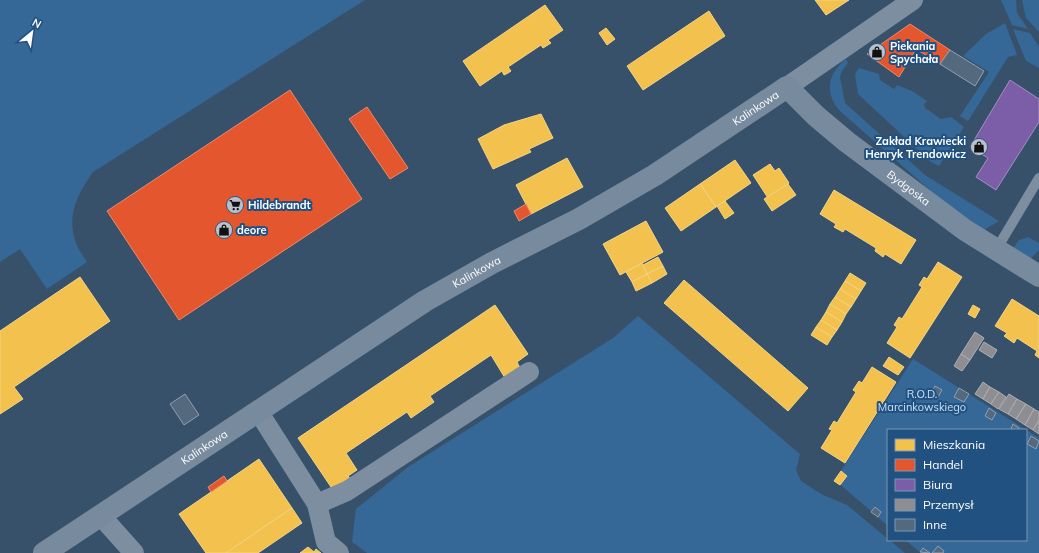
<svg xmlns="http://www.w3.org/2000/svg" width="1039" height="553" font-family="Mulish,sans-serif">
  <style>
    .green { fill: #356797 }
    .homes { fill: #f2c14e; stroke: #f6d483 }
    .shops { fill: #e4572e; stroke: #ec896d }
    .offices { fill: #7b5ea7; stroke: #a38ec1 }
    .industry { fill: #8d8d92; stroke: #afafb3 }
    .building { fill: #54697d; stroke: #90a0af }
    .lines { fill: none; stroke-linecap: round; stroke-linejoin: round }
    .lane { stroke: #7c8ea0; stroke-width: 10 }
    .street { stroke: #7c8ea0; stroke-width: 20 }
    .secondary { stroke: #788a9d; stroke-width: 22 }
    .labels { text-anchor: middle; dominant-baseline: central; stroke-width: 4; stroke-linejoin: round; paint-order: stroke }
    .poi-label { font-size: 11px; font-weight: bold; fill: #fff; stroke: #215180; text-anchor: start }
    .street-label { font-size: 11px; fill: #fff; stroke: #215180 }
    .park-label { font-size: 11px; fill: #cae1f6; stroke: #215180 }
  </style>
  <rect width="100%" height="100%" fill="#37516a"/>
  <!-- green -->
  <g class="green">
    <path d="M0 0H365L93 172C78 194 67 213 75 240 77 248 83 255 87 262L47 289 20 249 0 262Z"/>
    <polygon points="1001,0 1016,0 1017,13 1028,29 1012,25"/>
    <polygon points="1022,0 1039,0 1039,32 1026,18"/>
    <polygon points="1005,23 1017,55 1008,57 968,121 960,116 989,72 963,56 986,34"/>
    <polygon points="1013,29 1030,33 1039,47 1039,68 1026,61"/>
    <path d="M846 59 848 63 842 71 840 77 845 103 925 175 999 221 984 230 939 198 841 112C824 94 827 74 846 59Z"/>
    <polygon points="859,68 879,74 880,80 894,89 897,85 912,91 927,101 924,104 925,108 941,119 951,117 964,127 939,166 931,162 858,94 855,74"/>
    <polygon points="1028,237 1039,243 1039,250 1030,259 1013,248 1019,240"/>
    <polygon points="638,316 800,454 796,470 801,481 821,494 847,505 905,553 367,553 352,542 356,509 408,467 613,338"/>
    <polygon points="913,359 1039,438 1039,553 921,553 905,540 1026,540 1026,430 888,430 888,526 835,480"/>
  </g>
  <!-- homes -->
  <g class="homes">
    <polygon points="815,0 849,0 826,15"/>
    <polygon points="545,5 563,30 548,40 551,43 543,48 541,45 508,67 511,71 508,73 504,75 502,71 480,86 463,61"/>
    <polygon points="709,11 725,36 643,90 627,66"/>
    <polygon points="606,28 615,39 607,45 599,33"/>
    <polygon points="541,114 553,138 529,149 531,152 493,169 478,139 504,125"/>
    <polygon points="567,158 583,187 531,214 516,185"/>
    <polygon points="735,160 751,183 716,207 700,184"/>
    <polygon points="770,164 775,171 779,168 789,183 768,198 753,175"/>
    <polygon points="700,184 716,207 681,231 665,208"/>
    <polygon points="788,184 796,195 772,211 764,199"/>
    <polygon points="834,190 916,240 901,264 885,254 883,257 875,251 876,248 845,229 843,232 834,227 836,224 820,214"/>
    <polygon points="725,201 734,213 725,219 717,206"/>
    <polygon points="646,221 663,252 620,275 603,244"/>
    <polygon points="658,257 663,266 647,274 643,265"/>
    <polygon points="938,262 962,277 910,358 887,343 897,327 894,325 899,317 902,319 922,287 919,285 924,277 927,279"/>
    <polygon points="642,263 647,274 632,282 626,272"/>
    <polygon points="663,266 667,274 652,283 647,274"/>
    <polygon points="850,273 866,283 861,291 845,281"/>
    <polygon points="647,274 652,283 636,291 632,282"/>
    <polygon points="80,277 110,321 14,387 23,399 0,414 0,331"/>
    <polygon points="684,280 808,388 788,411 664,303"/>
    <polygon points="845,281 861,291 856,299 840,289"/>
    <polygon points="840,289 856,299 851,307 835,297"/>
    <polygon points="835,297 851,307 846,314 830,304"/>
    <polygon points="1012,299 1039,316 1039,358 1035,355 1037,351 1017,338 1014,343 1004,336 1007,333 995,326"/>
    <polygon points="830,304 846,314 842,322 826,312"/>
    <polygon points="495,305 528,354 517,362 520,368 505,378 491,355 430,396 434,402 411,418 407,412 346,453 357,470 348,476 352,481 337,492 333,486 331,487 298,438"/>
    <polygon points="973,305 980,309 975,318 968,314"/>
    <polygon points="826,312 842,322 837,330 821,320"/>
    <polygon points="821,320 837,330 832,337 816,327"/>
    <polygon points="816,327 832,337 827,345 811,335"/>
    <polygon points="889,357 904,367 898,375 883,366"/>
    <polygon points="872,367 896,382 845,463 821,448 832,430 829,429 834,421 837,423 856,392 853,390 859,381 862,383"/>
    <polygon points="259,459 292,508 226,553 206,553 179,514"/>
    <polygon points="841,471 847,476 840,485 834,481"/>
    <polygon points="292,508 302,523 258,553 226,553"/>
    <polygon points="308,547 314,552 316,549 321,553 300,553"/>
  </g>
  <!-- shops -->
  <g class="shops">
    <polygon points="910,24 950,50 940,64 916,49 899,77 867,54"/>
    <polygon points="290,90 362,199 179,320 107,211"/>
    <polygon points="367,107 408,168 390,179 349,119"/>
    <polygon points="526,204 531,214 519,221 514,211"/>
    <polygon points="224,476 227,481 211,492 208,487"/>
  </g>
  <!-- offices -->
  <polygon class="offices" points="1010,80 1039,99 1039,122 996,190 976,177 988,158 970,147"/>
  <!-- industry -->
  <g class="industry">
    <polygon points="975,332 984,338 970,360 961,354"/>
    <polygon points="984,342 997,350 992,358 979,350"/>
    <polygon points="961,354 970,360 962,371 954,366"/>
    <polygon points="983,382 990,387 983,399 975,394"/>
    <polygon points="990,387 999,392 991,404 983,399"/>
    <polygon points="999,392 1006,397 998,409 991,404"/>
    <polygon points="1009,394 1017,399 1008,414 999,409"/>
    <polygon points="1017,399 1026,404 1016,419 1008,414"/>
    <polygon points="1026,404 1034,409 1025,425 1016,419"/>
    <polygon points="1034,409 1039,412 1039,420 1033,430 1025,425"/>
    <polygon points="1039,420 1039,434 1033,430"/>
  </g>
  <!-- building -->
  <g class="building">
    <polygon points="950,50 984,71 975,86 940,64"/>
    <polygon points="935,386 942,390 937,399 930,395"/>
    <polygon points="959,388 969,394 964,402 954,397"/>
    <polygon points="185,394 199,415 184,425 170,404"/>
    <polygon points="989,408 996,413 992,420 985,416"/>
    <polygon points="1013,424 1019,428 1018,430 1011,429"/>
    <polygon points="1031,436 1039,441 1036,449 1027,444"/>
    <polygon points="875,507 881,512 878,517 871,512"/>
    <polygon points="938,546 944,551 943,553 932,553"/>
    <polygon points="923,548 930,553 920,552"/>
  </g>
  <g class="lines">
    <!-- lane -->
    <polyline class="lane" points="996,250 1039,178"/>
    <!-- street -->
    <g class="street">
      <polyline points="787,87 913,0"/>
      <polyline points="258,411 317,504 326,542 339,553"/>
      <polyline points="317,504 347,491 529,372"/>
      <polyline points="101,516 134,553"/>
    </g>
    <!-- secondary -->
    <path class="secondary" id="s1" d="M44 553 425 301 492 263 579 219 655 175 787 87 816 116 847 142 965 230 1039 276"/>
  </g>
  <!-- icons -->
  <defs>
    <g id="shop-disc" transform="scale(0.9)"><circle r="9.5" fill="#b9c2cb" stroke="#215180"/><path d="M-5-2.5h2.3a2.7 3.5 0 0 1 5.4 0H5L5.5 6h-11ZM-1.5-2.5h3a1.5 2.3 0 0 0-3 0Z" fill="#111"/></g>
    <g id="supermarket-disc" transform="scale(0.9)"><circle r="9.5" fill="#b9c2cb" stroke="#215180"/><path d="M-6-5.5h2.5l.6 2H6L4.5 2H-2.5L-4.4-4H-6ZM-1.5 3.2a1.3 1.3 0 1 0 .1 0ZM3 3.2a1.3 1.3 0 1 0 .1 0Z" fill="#111"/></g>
  </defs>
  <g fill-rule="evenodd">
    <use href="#shop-disc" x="877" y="52"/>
    <use href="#shop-disc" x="979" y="147"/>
    <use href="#supermarket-disc" x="235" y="205"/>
    <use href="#shop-disc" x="224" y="230"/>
  </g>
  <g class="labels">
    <!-- poi labels -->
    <g class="poi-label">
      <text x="890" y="46">Piekania<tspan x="890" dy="13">Spychała</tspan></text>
      <text x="966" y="141" text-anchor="end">Zakład Krawiecki<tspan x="966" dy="13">Henryk Trendowicz</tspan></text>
      <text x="248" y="205">Hildebrandt</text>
      <text x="237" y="230">deore</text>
    </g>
    <!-- street labels -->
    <g class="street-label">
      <text stroke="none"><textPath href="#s1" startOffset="840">Kalinkowa</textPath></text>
      <text stroke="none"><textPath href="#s1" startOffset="1036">Bydgoska</textPath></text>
      <text stroke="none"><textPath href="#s1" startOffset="516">Kalinkowa</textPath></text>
      <text stroke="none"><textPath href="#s1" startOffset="192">Kalinkowa</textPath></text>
    </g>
    <!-- park labels -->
    <g class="park-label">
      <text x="922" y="394">R.O.D.<tspan x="922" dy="13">Marcinkowskiego</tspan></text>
    </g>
  </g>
  <!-- legend -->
  <rect x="887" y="429" width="140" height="112" fill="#215180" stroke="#7a97b3"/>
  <rect x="895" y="439" width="20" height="12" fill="#f2c14e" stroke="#7a97b3"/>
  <text x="923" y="449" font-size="12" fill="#ffffff">Mieszkania</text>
  <rect x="895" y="459" width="20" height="12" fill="#e4572e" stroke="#7a97b3"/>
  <text x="923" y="469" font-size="12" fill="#ffffff">Handel</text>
  <rect x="895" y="479" width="20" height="12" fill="#7b5ea7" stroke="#7a97b3"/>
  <text x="923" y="489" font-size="12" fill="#ffffff">Biura</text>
  <rect x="895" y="499" width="20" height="12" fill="#8d8d92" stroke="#7a97b3"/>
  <text x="923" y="509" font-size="12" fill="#ffffff">Przemysł</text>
  <rect x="895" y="519" width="20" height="12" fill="#54697d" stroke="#7a97b3"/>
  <text x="923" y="529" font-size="12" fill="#ffffff">Inne</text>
  <!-- north arrow -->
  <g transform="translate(32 32) rotate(29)" stroke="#215180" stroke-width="3" paint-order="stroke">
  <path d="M0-3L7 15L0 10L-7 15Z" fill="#ffffff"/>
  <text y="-6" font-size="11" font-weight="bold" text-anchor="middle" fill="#ffffff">N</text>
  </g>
</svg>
